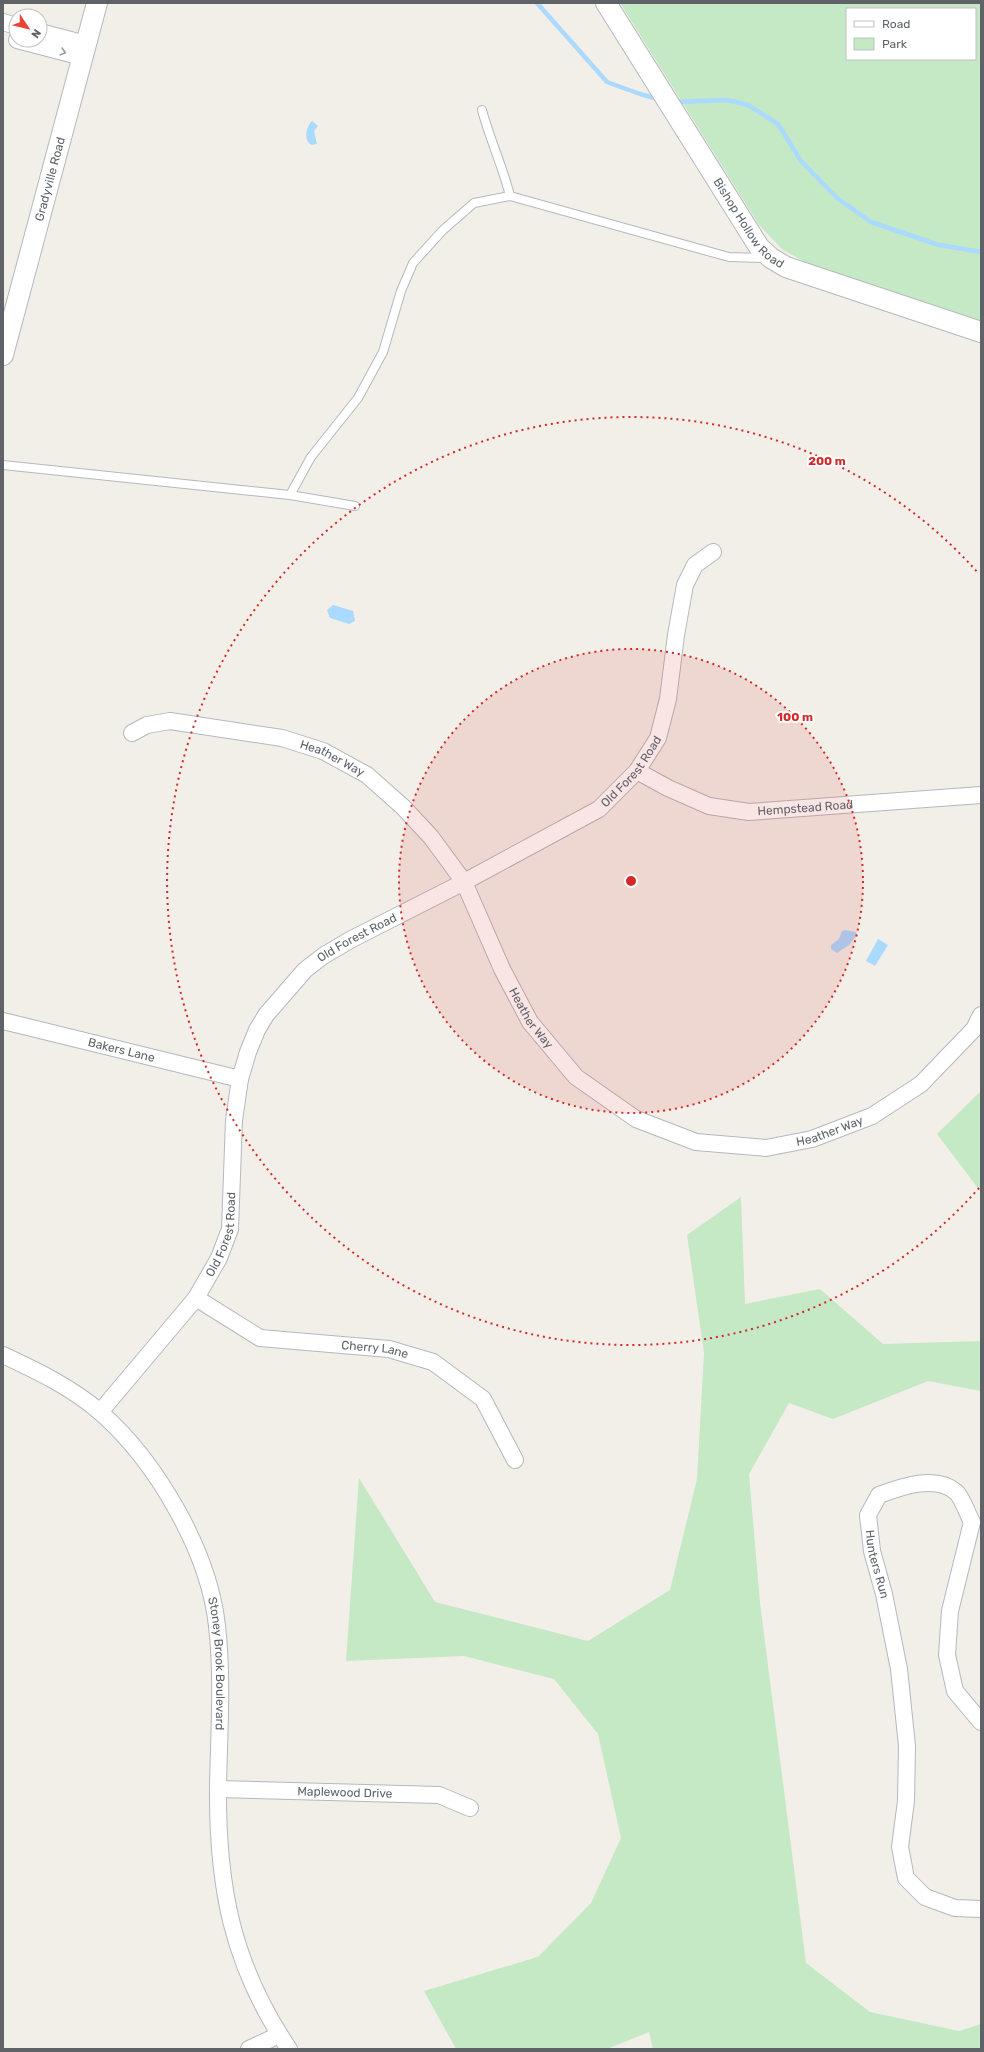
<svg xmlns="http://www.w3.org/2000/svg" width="984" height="2052" font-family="Rubik,sans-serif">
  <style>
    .green { fill: #c5e8c5; fill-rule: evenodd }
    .water { fill: #aadaff }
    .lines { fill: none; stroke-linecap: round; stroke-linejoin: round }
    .stream { stroke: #aadaff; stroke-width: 4.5 }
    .service-casing { stroke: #b5b8bc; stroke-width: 10 }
    .minor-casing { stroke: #b5b8bc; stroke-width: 18 }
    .tertiary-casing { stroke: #b5b8bc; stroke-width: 22 }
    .service { stroke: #fff; stroke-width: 8 }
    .minor { stroke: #fff; stroke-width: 16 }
    .tertiary { stroke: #fff; stroke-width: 20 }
    .oneway { stroke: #979a9d }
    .ring { fill: none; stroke: #d62828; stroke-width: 2; stroke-dasharray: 2 4 }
    .labels { text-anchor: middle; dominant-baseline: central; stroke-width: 4; stroke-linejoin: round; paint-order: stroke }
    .street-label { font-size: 12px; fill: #5f6368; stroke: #fff }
    .centre { fill: #d62828; stroke: #fff; stroke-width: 2 }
    .ring-label { font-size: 12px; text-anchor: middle; font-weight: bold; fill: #d62828; stroke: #fff; stroke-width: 4; stroke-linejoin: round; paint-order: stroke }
  </style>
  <rect width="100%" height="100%" fill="#f1efe8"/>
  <!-- green -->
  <g class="green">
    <path d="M620 3H981V323L810 265 782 249 759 225ZM847 9H975V59H847Z"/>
    <polygon points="981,1091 981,1192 937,1134"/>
    <polygon points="741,1197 745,1304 820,1289 883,1344 981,1341 981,1391 928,1381 833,1419 789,1403 749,1474 760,1603 806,1963 870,2012 959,2031 981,2024 981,2049 653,2049 649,2032 607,2049 456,2049 424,1991 538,1957 591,1903 621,1838 598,1734 554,1679 464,1656 346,1661 359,1478 435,1602 588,1641 670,1590 697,1479 704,1353 687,1235"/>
  </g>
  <!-- water -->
  <g class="water">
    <path d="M312 121 318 126 314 131 317 144 312 145C303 141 306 127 312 121Z"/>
    <polygon points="333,605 353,611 355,621 349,624 330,618 327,610"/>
    <polygon points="845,930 856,932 857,935 849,945 837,953 831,949 831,945 839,939 842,931"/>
    <polygon points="878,939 888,945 875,966 866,961"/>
  </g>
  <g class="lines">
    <!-- stream -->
    <g class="stream">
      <polyline points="537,3 607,82 640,94 658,99"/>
      <polyline points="675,102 727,100 748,105 778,124 801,161 837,198 871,222 939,245 981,252"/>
    </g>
    <!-- service casing -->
    <g class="service-casing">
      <g id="service">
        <path d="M482 110C490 140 503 167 510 196"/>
        <polyline points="3,465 290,495 355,506"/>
        <polyline points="290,495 311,457 358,398 383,352 401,291 413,263 443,230 474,203 510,196 729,257 767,258"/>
      </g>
    </g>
    <!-- minor casing -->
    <g class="minor-casing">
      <g id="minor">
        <polyline points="3,22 16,26"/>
        <polyline points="40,32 86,44"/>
        <polyline points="17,40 82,57"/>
        <path id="s1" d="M132 733 147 725 170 721 282 738 323 751 367 775 403 807 431 837 464 882 502 969 530 1022 576 1077 636 1119 696 1142 766 1148 812 1139 872 1116 921 1084 974 1029 981 1015"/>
        <path id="s2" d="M637 771 668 788 709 806 749 812 981 795"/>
        <path id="s3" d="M3 1021 240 1079"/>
        <path id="s4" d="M196 1298 260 1338 389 1349 433 1362 483 1399 515 1460"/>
        <path id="s5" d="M3 1355C37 1371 71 1387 100 1412 156 1461 209 1551 217 1626 223 1679 219 1733 218 1786 217 1886 232 1965 289 2049"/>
        <path id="s6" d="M100 1412 196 1298 219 1258 230 1229 234 1120 240 1079 248 1052 257 1030 266 1015 305 970 323 956 350 940 464 882 599 809 637 771 658 738 668 699 676 635 685 585 695 565 713 552"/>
        <path id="s7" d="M981 1722 955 1691 947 1655 950 1611 972 1522C968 1515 962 1497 956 1492 936 1474 901 1487 879 1495L868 1515 872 1551 884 1594 899 1669 907 1746 906 1801 900 1847 906 1878 925 1897 955 1908 981 1909"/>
        <path id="s8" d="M218 1789 439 1795 470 1808"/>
        <polyline points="249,2049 279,2035"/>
      </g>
    </g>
    <!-- tertiary casing -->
    <g class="tertiary-casing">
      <g id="tertiary">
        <path id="s9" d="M606 3 759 247 771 258 786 267 981 332"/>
        <path id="s10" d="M3 355 97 3"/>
      </g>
    </g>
    <!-- service -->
    <use href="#service" class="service"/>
    <!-- minor -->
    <use href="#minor" class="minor"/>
    <!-- tertiary -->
    <use href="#tertiary" class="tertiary"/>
  </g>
  <!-- one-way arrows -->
  <defs><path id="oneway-chevron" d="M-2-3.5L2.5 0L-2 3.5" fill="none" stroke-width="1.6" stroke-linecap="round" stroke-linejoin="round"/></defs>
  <use class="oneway" href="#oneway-chevron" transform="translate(63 52) rotate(15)"/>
  <!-- distance rings -->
  <circle cx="631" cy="881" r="232" fill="#d62828" fill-opacity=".12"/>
  <g class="ring">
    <circle cx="631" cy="881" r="232"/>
    <path d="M979 1188A464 464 0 1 1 979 574"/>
  </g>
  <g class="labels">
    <!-- street labels -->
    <g class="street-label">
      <text stroke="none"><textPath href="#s10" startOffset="182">Gradyville Road</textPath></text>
      <text stroke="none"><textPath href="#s9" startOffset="263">Bishop Hollow Road</textPath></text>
      <text stroke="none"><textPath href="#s1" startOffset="208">Heather Way</textPath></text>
      <text stroke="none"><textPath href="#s6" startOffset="891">Old Forest Road</textPath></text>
      <text stroke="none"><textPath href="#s2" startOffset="177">Hempstead Road</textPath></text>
      <text stroke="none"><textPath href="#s6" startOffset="567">Old Forest Road</textPath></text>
      <text stroke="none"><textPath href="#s1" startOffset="544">Heather Way</textPath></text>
      <text stroke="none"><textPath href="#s3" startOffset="122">Bakers Lane</textPath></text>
      <text stroke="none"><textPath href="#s1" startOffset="892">Heather Way</textPath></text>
      <text stroke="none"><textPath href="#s6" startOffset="219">Old Forest Road</textPath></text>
      <text stroke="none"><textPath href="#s4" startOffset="191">Cherry Lane</textPath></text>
      <text stroke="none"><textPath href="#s7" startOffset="401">Hunters Run</textPath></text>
      <text stroke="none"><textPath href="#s5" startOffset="399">Stoney Brook Boulevard</textPath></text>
      <text stroke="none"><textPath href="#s8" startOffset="127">Maplewood Drive</textPath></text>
    </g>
  </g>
  <circle cx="631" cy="881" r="6" class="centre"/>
  <g class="ring-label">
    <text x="827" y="465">200 m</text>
    <text x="795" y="721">100 m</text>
  </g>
  <!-- border -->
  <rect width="984" height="2052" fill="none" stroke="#5f6368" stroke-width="8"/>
  <!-- legend -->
  <rect x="846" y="8" width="130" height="52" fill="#ffffff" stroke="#bfc1c3"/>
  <rect x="854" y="21" width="20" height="6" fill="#ffffff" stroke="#bfc1c3"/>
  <text x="882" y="28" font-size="12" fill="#5f6368">Road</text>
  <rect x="854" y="38" width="20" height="12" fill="#c5e8c5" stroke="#bfc1c3"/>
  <text x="882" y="48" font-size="12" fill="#5f6368">Park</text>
  <!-- north arrow -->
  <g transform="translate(28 28) rotate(125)"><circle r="19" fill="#ffffff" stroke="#bfc1c3"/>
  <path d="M0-3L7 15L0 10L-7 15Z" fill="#ea4335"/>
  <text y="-6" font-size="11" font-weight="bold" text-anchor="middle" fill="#5f6368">N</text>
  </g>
</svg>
